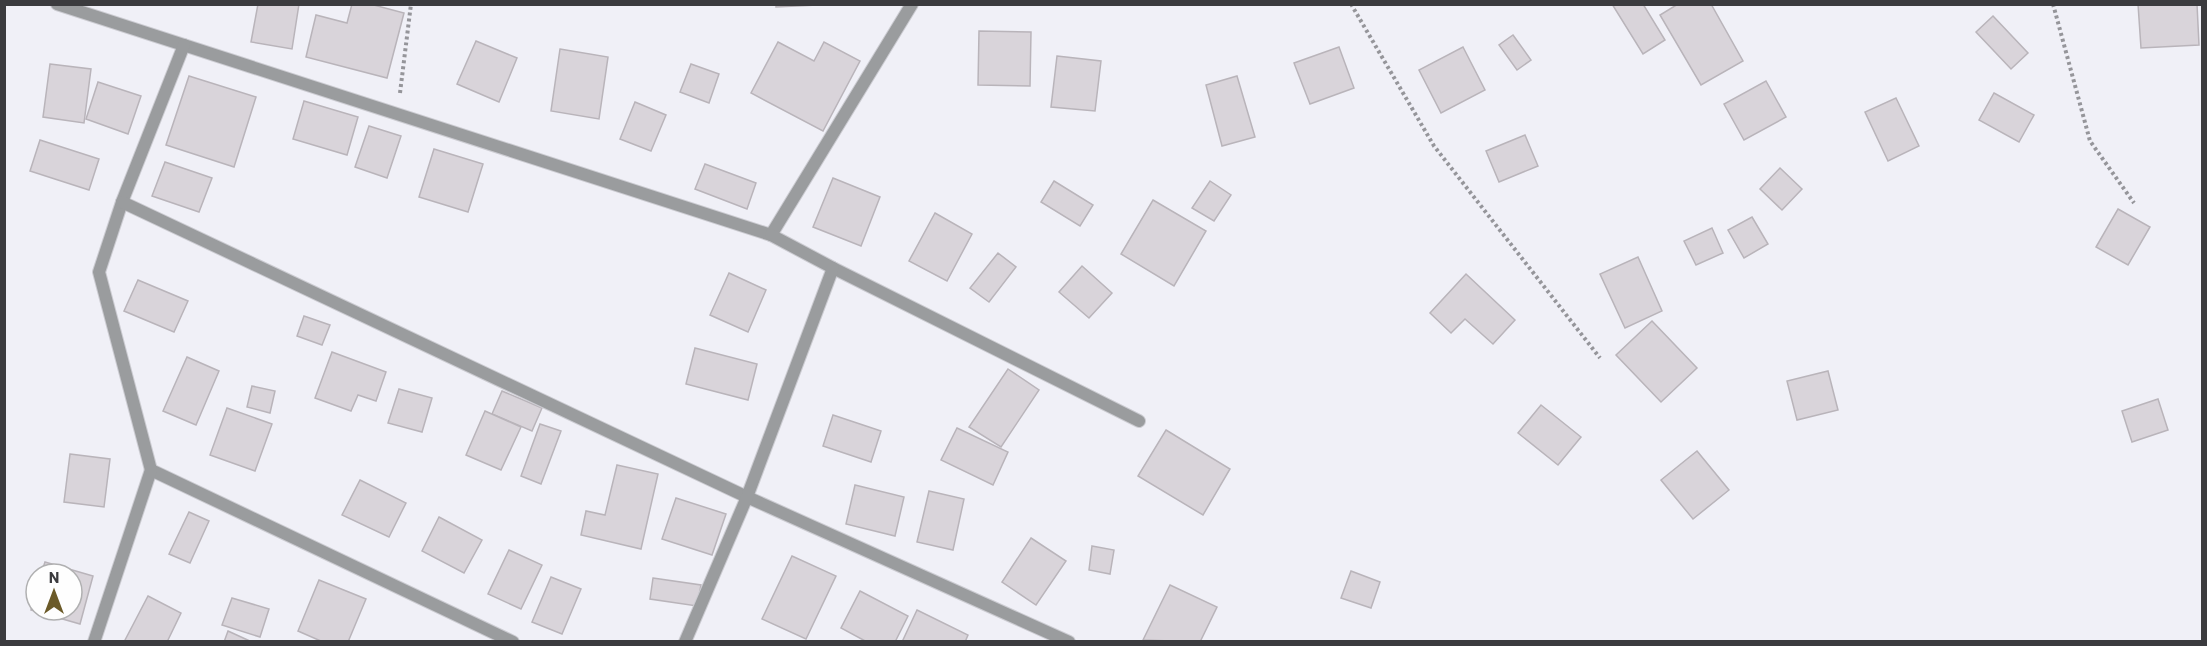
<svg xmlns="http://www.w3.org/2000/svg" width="2207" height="646" font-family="Barlow,sans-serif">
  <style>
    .building { fill: #d9d4da; stroke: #b9b4ba; stroke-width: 1.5 }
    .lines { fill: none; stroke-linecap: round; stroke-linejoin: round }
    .minor-casing { stroke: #ccccd2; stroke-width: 14 }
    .path { stroke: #95959a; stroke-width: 4; stroke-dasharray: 3 3; stroke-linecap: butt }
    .minor { stroke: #9a9c9e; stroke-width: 12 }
  </style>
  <rect width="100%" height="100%" fill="#f0f0f7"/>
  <!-- building -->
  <g class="building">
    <polygon points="258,4 299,4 292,49 251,42"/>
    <polygon points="352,4 370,4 404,13 387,78 306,57 316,15 347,23"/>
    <polygon points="776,4 839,4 776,7"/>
    <polygon points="1612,4 1643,4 1665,40 1643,54"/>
    <polygon points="1678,4 1711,4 1743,61 1701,85 1660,15"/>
    <polygon points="2138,4 2197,4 2199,45 2141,48"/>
    <polygon points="1993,16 2028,53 2011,69 1976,32"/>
    <polygon points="979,31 1031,32 1030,86 978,85"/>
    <polygon points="1513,35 1531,60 1517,70 1499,45"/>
    <polygon points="476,41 517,58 499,102 457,84"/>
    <polygon points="778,42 814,61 824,42 860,61 823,131 751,93"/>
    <polygon points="1339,47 1354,88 1310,104 1294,63"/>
    <polygon points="1463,47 1485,90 1441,113 1419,70"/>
    <polygon points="560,49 608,57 599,119 551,111"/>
    <polygon points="1057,56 1101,61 1095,111 1051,107"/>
    <polygon points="50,64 91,69 84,123 43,117"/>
    <polygon points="691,64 719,74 709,103 680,92"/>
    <polygon points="189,76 256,97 234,167 166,145"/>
    <polygon points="1237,76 1255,137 1222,146 1206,85"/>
    <polygon points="1766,81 1786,117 1744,140 1724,104"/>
    <polygon points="98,82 141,96 128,134 86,119"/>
    <polygon points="1994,93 2034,115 2019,142 1979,120"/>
    <polygon points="1896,98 1919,146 1888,161 1865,112"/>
    <polygon points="304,101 358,117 347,155 293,139"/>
    <polygon points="635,102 666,115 651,151 620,139"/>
    <polygon points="369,126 401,136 387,178 355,167"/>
    <polygon points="1525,135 1538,166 1499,182 1486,151"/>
    <polygon points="40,140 99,159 89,190 30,171"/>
    <polygon points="434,149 483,164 468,212 419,197"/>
    <polygon points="165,162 212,178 199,212 152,196"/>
    <polygon points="705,164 756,183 747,209 695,189"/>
    <polygon points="1780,168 1802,189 1782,210 1760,189"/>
    <polygon points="833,178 880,197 861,246 813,227"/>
    <polygon points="1054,181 1093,205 1080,226 1041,202"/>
    <polygon points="1210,181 1231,195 1214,221 1192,208"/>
    <polygon points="1153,200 1206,231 1174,286 1121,254"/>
    <polygon points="2118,209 2150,227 2128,265 2096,247"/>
    <polygon points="935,213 972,234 947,281 909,261"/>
    <polygon points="1752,217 1768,244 1744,258 1728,230"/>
    <polygon points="1712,228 1723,253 1696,265 1684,241"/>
    <polygon points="998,253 1016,267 989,302 970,288"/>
    <polygon points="1638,257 1662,311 1625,328 1600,274"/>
    <polygon points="1082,266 1112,293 1089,318 1059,292"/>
    <polygon points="729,273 766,290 748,332 710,315"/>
    <polygon points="1466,274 1515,320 1493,344 1465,319 1451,333 1430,313"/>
    <polygon points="138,280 188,301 174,332 124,311"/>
    <polygon points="304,316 330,325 322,345 297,336"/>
    <polygon points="1652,321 1697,368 1661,402 1616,355"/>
    <polygon points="695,348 757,364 748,400 686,384"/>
    <polygon points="332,352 386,372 376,401 358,395 351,411 315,398"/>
    <polygon points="187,357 219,371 196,425 163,411"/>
    <polygon points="1008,369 1039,390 1001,447 969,427"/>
    <polygon points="1828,371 1838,410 1797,420 1787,381"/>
    <polygon points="252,386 275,391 270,413 247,407"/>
    <polygon points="399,389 432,398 422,432 388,423"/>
    <polygon points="502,391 542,408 532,431 492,414"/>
    <polygon points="2158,399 2168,430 2132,442 2122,411"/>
    <polygon points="1541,405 1581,437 1558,465 1518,433"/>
    <polygon points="227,408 272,424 255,471 210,455"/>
    <polygon points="485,411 521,427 501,470 466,455"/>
    <polygon points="833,415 881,431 871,462 823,446"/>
    <polygon points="540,424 561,431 541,484 521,476"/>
    <polygon points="957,428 1008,452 993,485 941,460"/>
    <polygon points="1166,430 1230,469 1203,515 1138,476"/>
    <polygon points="1697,451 1729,490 1693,519 1661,480"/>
    <polygon points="70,454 110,459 104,507 64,502"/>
    <polygon points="617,465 658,474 641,549 581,535 586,511 605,515"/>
    <polygon points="360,480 406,503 389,537 342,515"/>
    <polygon points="855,485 904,497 895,536 846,524"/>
    <polygon points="929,491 964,499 953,550 917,542"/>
    <polygon points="676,498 726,514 712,555 662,539"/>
    <polygon points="189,512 209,521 190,563 169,554"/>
    <polygon points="439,517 482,540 464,573 422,551"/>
    <polygon points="1031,538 1066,561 1036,605 1002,582"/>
    <polygon points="1092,546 1114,550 1110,574 1089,570"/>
    <polygon points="509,550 542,565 521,609 488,594"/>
    <polygon points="792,556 836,576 806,639 762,619"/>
    <polygon points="45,562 93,576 80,624 31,610 36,592 36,610 72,610 72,574 41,574"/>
    <polygon points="1351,571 1380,582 1371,608 1341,598"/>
    <polygon points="551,577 581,589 562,634 532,622"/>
    <polygon points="653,578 701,585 697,606 650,599"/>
    <polygon points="319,580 366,599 348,642 323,642 298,631"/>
    <polygon points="1170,585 1217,607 1200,642 1143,640"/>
    <polygon points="860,591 908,616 895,642 867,642 841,628"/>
    <polygon points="148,596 181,613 167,642 124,642"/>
    <polygon points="232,598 269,609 260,637 222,625"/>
    <polygon points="917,610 968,635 965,642 902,642"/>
    <polygon points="228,631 252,642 224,642"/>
  </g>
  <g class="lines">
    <!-- minor casing -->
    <g class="minor-casing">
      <g id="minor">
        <polyline points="57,4 771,235 912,4"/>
        <polyline points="184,45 122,202 99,272 151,470 513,642"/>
        <polyline points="122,202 747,497 1069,642"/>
        <polyline points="771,235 833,268 1139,421"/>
        <polyline points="94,642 151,470"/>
        <polyline points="685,642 747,497 833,268"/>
      </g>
    </g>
    <!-- path -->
    <g class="path">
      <polyline points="1351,4 1434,146 1600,358"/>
      <polyline points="2053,4 2090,141 2134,203"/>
      <polyline points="400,93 411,4"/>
    </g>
    <!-- minor -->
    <use href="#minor" class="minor"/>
  </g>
  <!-- border -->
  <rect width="2207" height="646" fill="none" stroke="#3b3b3e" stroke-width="12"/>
  <!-- north arrow -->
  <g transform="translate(54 592)"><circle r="28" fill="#fefefe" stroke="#b0b0b1" stroke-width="1.5"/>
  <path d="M0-4.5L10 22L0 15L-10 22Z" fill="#6b5a28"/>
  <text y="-9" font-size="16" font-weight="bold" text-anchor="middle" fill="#3b3b3e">N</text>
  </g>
</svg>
